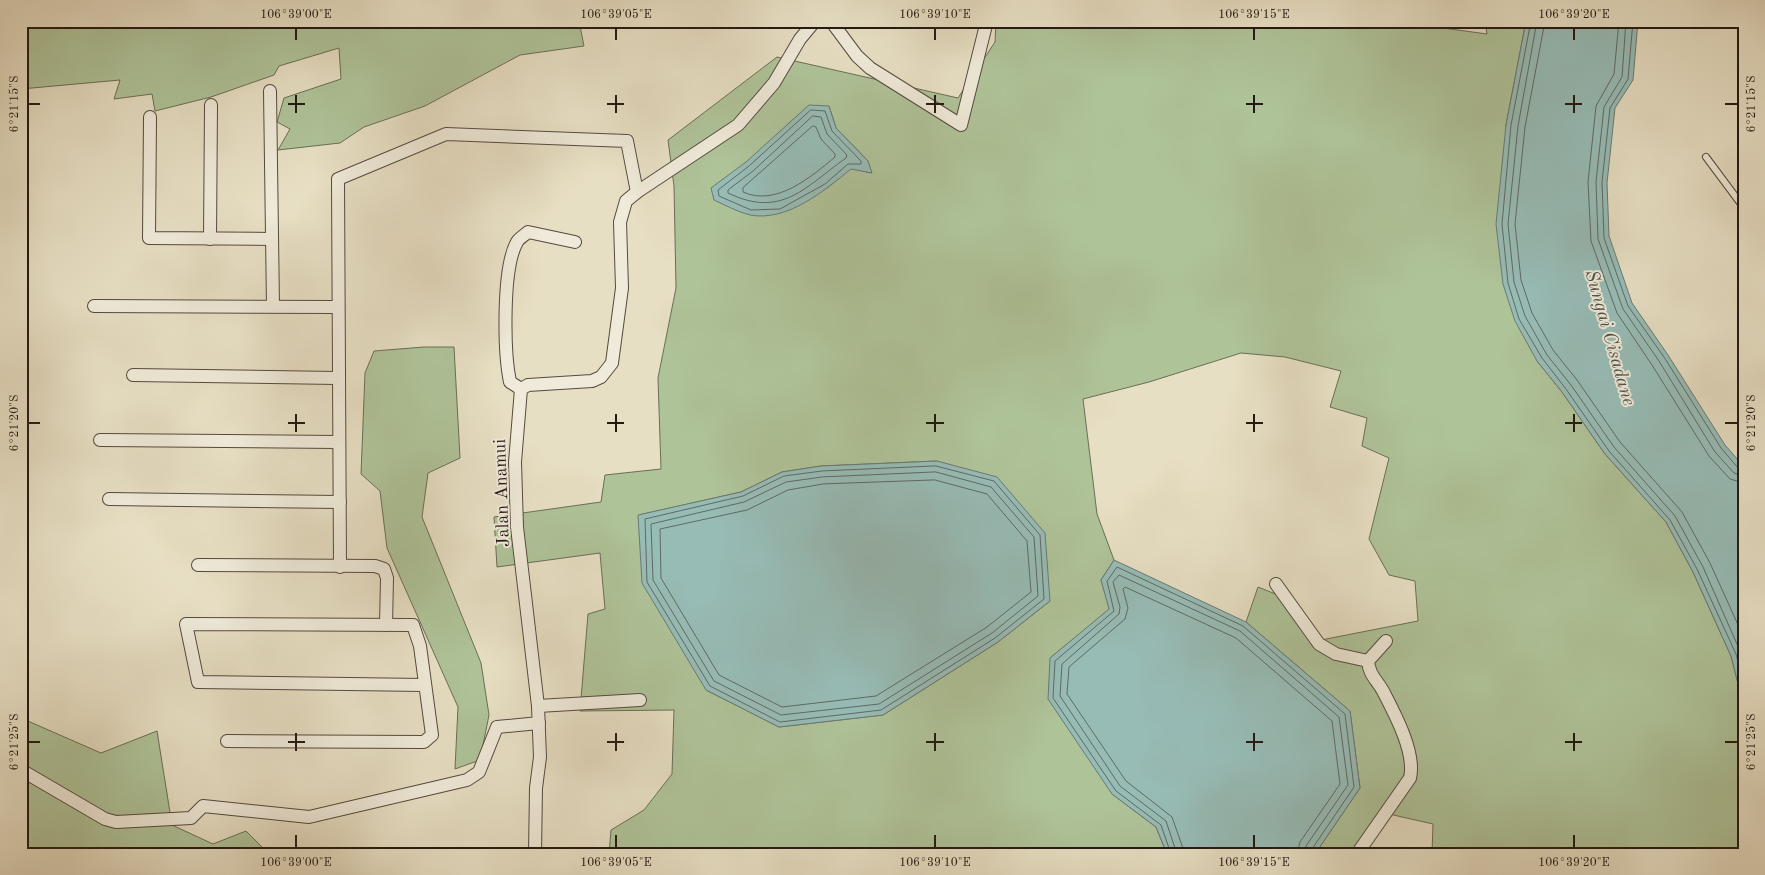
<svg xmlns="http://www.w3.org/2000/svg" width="1765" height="875" font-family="'Old Standard TT',serif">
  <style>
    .green { fill: #afc399; stroke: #6a6e56; fill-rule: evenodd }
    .water { fill: #97bcb6; stroke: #697a75 }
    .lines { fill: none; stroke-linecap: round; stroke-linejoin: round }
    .shore { stroke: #5e6a64; stroke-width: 1 }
    .lane-casing { stroke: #554a3f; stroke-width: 8 }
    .street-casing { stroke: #554a3f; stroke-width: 14 }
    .lane { stroke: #efead9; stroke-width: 6 }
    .street { stroke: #efead9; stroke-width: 12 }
    .ticks { fill: none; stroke: #241813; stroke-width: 2 }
    .labels { text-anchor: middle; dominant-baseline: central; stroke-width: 4; stroke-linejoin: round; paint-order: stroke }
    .street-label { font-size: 18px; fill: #241813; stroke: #efead9 }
    .water-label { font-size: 19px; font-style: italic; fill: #4c514c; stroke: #efead9 }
    .neatline { fill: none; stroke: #241813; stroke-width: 2 }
    .ticks-label { font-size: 12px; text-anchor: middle; fill: #241813 }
  </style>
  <rect width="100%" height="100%" fill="#e7dfc4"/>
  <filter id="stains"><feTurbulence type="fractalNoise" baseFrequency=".004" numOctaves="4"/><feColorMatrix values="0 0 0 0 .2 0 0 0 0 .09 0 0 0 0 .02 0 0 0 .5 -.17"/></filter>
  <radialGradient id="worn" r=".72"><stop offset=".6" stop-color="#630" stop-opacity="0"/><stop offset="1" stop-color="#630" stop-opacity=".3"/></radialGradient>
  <!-- green -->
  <g class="green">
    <polygon points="21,21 579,21 584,46 520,55 425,106 364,127 340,143 278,150 290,129 277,122 284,98 341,79 339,48 279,66 274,75 211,97 155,111 152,94 114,99 120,80 21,89"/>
    <path d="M996 21H1392L1487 34 1485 21H1526L1506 125 1537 361 1562 392 1605 454 1666 522 1693 572 1731 656 1744 707V854H1432L1433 824 1389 814 1354 854H1315L1360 788 1350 711 1246 622 1258 587 1293 601 1321 640 1418 621 1415 581 1389 575 1369 539 1389 458 1362 446 1367 418 1330 407 1341 371 1285 357 1241 353 1149 382 1083 399 1097 514 1114 560 1101 580 1110 609 1050 658 1112 794 1156 827 1167 854H609L611 830 644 810 672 774 674 710 580 711 588 614 605 609 600 553 497 567 494 517 601 502 605 475 661 469 658 378 676 288 674 186 668 140 777 57 958 98 995 42ZM829 106 836 128 868 161 871 173 851 168 827 188 711 189ZM937 461 1050 601 998 642 883 715 779 727 706 690 639 515 741 492 782 472 821 466Z"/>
    <polygon points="424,347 454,347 460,458 428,473 422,517 481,663 489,715 480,760 455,769 458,707 387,548 380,491 361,474 365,373 374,351"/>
    <polygon points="21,718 101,753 157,731 172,825 213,844 246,831 269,854 21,854"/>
  </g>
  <!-- water -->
  <g class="water">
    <polygon points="1526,21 1638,21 1633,80 1615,108 1607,183 1609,236 1632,303 1668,355 1725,445 1744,467 1744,707 1731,656 1693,572 1666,522 1605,454 1562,392 1537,361 1515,321 1503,284 1496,224 1506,125"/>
    <path d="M809 105 829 106 836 128 868 161 872 173 851 169C824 191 787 222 750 215 738 212 725 205 714 200L711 188 746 162Z"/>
    <polygon points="937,461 997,477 1045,533 1050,601 998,642 883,715 779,727 706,690 642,583 638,515 741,492 782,472 821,466"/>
    <polygon points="1114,560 1246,622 1350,711 1360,788 1315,854 1167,854 1156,827 1112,794 1048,699 1050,658 1109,609 1101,580"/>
  </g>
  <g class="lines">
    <!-- shore -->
    <g class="shore">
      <polyline points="1531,21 1511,125 1502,224 1508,283 1519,319 1542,358 1566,389 1609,451 1670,520 1697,569 1736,654 1744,686"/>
      <polyline points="1537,21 1518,126 1508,224 1514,282 1525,316 1547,355 1571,385 1614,447 1675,516 1703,567 1744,660"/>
      <polyline points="1545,21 1525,127 1515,224 1521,280 1532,313 1553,350 1577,380 1620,442 1682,512 1710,563 1744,638"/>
      <polyline points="1619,21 1614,74 1596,106 1588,182 1591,241 1617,313 1652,365 1709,456 1730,479 1744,483"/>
      <polyline points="1626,21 1622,77 1604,107 1596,182 1598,239 1623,309 1659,361 1715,452 1734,473 1744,476"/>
      <polyline points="1633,21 1628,79 1610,108 1602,182 1604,238 1628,306 1664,357 1721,448 1738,468 1744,469"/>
      <polygon points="811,110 825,111 832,131 861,161 861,164 848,164 825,184 780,209 751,210 719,196 718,190 749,166"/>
      <path d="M813 116 821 117 827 134 847 155 846 158C805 187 782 219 728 193V190L753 171Z"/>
      <path d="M813 126 816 127 821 139 835 154V157C811 177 776 207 743 192V188Z"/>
      <polygon points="936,466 994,481 1040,535 1044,599 995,638 881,710 780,722 710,686 647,582 645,519 743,496 784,476 822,471"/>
      <polygon points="936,472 991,487 1034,537 1038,596 992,633 879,704 781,715 714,681 653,580 651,524 744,502 786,482 822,477"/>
      <polygon points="935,480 987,494 1027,541 1031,592 987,627 876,696 782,707 719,675 661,578 660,529 747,510 788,490 823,484"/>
      <polyline points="1171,854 1161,825 1116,791 1053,698 1055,661 1114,611 1107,581 1117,567 1243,626 1345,714 1354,787 1312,849 1311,854"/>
      <polyline points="1177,854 1166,821 1120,786 1060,696 1062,664 1119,614 1120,607 1113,582 1119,575 1240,631 1339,717 1348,785 1306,846 1305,854"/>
      <polyline points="1185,854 1172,817 1126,781 1067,694 1069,667 1125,619 1128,608 1123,589 1125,587 1236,638 1332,721 1340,784 1300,842 1297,854"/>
    </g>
    <!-- lane casing -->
    <g class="lane-casing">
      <polyline id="lane" points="1706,157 1744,208"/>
    </g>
    <!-- street casing -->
    <g class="street-casing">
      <g id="street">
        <polyline points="831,21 857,56 870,68 961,125 987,21"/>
        <polyline points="270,91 273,306"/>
        <polyline points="150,117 149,238 272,239"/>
        <polyline points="210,239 211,105"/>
        <polyline points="94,306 337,307"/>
        <polyline points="133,375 337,378"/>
        <path d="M521 389 510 382C504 353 502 268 517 242 519 238 525 235 528 232L575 242"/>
        <polyline points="100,440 339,442"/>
        <polyline points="109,499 340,502"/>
        <polyline points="198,565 375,566 384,569 387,578 386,625"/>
        <polyline points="340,567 338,179 446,134 627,141 637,192"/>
        <polyline points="1276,584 1319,644 1336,654 1368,661"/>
        <polyline points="538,706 640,700"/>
        <polyline points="227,741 424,742 432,735 420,646 413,625 186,624 198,682 424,685"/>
        <polyline points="21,770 105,819 116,822 191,818 203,806 309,817 467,780 479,772 497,727 539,723"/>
        <polyline points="535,854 536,788 540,757 538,706 517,527 515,462 521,389 528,385 592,381 601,377 612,363 622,288 620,222 626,201 637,192 738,125 774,83 800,39 815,21"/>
        <path d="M1357 854 1410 778C1416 753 1395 714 1383 691 1377 680 1369 675 1368 661L1386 641"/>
      </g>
    </g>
    <!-- lane -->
    <use href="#lane" class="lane"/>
    <!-- street -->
    <use href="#street" class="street"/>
  </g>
  <!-- ticks -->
  <path class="ticks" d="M296 28V40M616 28V40M935 28V40M1254 28V40M1574 28V40M296 95V113M616 95V113M935 95V113M1254 95V113M1574 95V113M28 104H40M288 104H305M607 104H624M926 104H944M1246 104H1263M1565 104H1582M1725 104H1738M296 414V432M616 414V432M935 414V432M1254 414V432M1574 414V432M28 423H40M288 423H305M607 423H624M926 423H944M1246 423H1263M1565 423H1582M1725 423H1738M296 733V751M616 733V751M935 733V751M1254 733V751M1574 733V751M28 742H40M288 742H305M607 742H624M926 742H944M1246 742H1263M1565 742H1582M1725 742H1738M296 835V848M616 835V848M935 835V848M1254 835V848M1574 835V848"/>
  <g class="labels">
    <!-- street labels -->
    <g class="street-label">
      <text transform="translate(502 493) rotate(-92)">Jalan Anamui</text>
    </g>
    <!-- water labels -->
    <g class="water-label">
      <text transform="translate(1609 338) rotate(74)">Sungai Cisadane</text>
    </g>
  </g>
  <!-- margin -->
  <rect width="1765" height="875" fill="none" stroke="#e7dfc4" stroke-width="55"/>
  <rect x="28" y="28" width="1710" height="820" class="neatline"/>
  <g class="ticks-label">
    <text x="296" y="18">106°39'00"E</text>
    <text x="616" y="18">106°39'05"E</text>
    <text x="935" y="18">106°39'10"E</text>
    <text x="1254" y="18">106°39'15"E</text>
    <text x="1574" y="18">106°39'20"E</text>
    <text transform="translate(14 104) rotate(-90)" y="4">6°21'15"S</text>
    <text transform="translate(1751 104) rotate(-90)" y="4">6°21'15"S</text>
    <text transform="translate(14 423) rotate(-90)" y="4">6°21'20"S</text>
    <text transform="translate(1751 423) rotate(-90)" y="4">6°21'20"S</text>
    <text transform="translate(14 742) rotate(-90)" y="4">6°21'25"S</text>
    <text transform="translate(1751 742) rotate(-90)" y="4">6°21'25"S</text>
    <text x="296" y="866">106°39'00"E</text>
    <text x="616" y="866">106°39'05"E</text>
    <text x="935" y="866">106°39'10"E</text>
    <text x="1254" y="866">106°39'15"E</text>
    <text x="1574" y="866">106°39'20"E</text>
  </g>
  <rect width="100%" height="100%" filter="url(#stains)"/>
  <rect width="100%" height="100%" fill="url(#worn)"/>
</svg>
